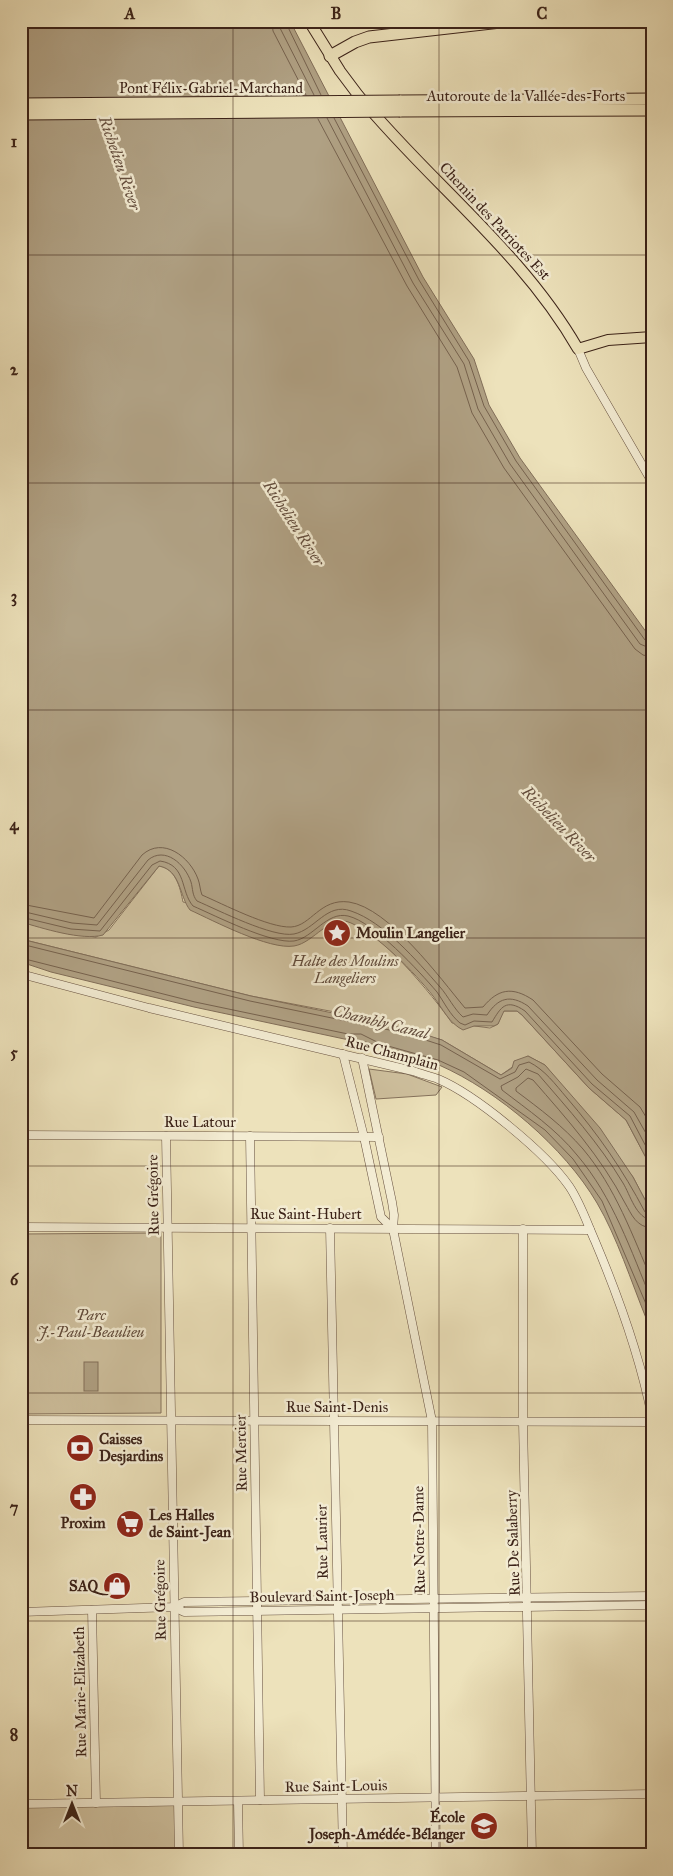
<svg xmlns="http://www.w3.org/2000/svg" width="673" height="1876" font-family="'IM FELL Great Primer',serif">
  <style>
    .green { fill: #cfc19f; stroke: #85725c }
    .water { fill: #b0a184; stroke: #816e59 }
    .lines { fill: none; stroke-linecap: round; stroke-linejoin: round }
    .shore { stroke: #76624e; stroke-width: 1 }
    .minor-casing { stroke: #685241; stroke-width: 9 }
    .major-casing { stroke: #3b2218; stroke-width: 12 }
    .highway-casing { stroke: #3b2218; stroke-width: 13 }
    .minor { stroke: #f3ecd3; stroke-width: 8 }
    .major { stroke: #ede2bb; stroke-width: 10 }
    .highway { stroke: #ede2bb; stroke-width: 11 }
    .highway-bridge-casing { stroke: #3b2218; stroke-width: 13; stroke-linecap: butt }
    .highway-bridge { stroke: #ede2bb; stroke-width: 11 }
    .grid { fill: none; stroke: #3b2218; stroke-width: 1; stroke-opacity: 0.55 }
    .labels { text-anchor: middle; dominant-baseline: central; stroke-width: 5; stroke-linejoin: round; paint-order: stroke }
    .street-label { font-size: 15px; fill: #3b2218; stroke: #f3ecd3 }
    .poi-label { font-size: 15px; font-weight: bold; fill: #3b2218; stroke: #f3ecd3; text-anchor: start }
    .park-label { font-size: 15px; font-style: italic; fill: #604a3a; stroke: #f3ecd3 }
    .water-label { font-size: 16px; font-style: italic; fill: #644e3e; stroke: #f3ecd3 }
    .neatline { fill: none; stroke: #3b2218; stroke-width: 2 }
    .grid-label { font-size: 16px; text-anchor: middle; font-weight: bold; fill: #3b2218 }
  </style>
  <rect width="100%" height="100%" fill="#ede2bb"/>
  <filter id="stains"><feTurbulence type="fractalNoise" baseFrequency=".004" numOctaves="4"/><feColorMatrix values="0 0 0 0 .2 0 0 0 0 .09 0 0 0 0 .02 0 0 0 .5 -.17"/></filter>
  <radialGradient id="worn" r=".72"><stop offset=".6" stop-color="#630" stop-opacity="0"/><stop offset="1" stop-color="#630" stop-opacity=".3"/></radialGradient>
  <!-- green -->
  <g class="green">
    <path d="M159 866C176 869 180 887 183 902L326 928C332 924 337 920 344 920 375 924 434 997 452 1023L490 1028 498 1024 503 1011H517L522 1015 589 1088 626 1120 652 1169V1213L633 1177 545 1065 528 1056 501 1075 442 1040 361 1017 251 996 21 939V922L70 934 96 937 109 930Z"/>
    <polygon points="369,1069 407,1074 442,1087 436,1095 376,1099"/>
    <polygon points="161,1233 161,1413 21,1414 21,1234"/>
    <polygon points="180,1802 180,1855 21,1855 21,1804"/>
  </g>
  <!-- water -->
  <g class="water">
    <path d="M21 21H290L423 277 474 359 489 405 520 458 652 640V1169L626 1120 589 1088 522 1015 517 1011H504L498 1024 494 1026H474L463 1030C449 1023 443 1009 433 996 415 973 378 935 351 923 330 913 314 943 294 946 269 950 214 921 190 910 179 896 181 870 159 866L103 935C82 941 42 928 21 922Z"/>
    <path d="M21 939 251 996 405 1028 442 1040 501 1075 512 1068 514 1061 528 1056 545 1065 600 1128 633 1177 652 1213V1336L646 1318C631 1281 617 1237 597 1203 564 1147 498 1091 439 1065 427 1061 414 1058 402 1055 388 1051 360 1037 349 1040L194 1007 51 972 21 962Z"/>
    <rect x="84" y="1362" width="14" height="29"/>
  </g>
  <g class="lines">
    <!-- shore -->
    <g class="shore">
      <polyline points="272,21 273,31 306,95"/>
      <polyline points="279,21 280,28 314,95"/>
      <polyline points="285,21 321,95"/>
      <polyline points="327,118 413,283 464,364 478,409 510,464 640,644 652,649"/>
      <polyline points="334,118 419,280 469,361 484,406 516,461 645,640 652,643"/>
      <polyline points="318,119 407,286 457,367 472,413 504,468 635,649 643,655 652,657"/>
      <path d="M21 904 94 918 142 855C163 836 190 857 198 879 200 884 200 890 202 895 223 904 269 928 291 927 311 926 320 898 349 902 389 908 440 978 465 1008L483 1007C498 989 512 986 533 1000L602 1074 640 1107 652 1127"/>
      <path d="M21 911 72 923 97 925 148 860C165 846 185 864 191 882 193 889 192 895 197 901 218 910 273 938 294 934 315 930 327 902 351 911 384 922 417 961 440 987 448 996 454 1009 463 1017L473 1014 487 1015C498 998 510 994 528 1006L597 1080 634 1112 652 1144"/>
      <path d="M21 917 71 929 100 931 152 865 160 861C187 865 180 891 193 906 216 916 271 944 294 941 313 938 327 911 348 916 374 922 419 971 437 992 444 1002 450 1015 460 1023L465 1025 474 1021 492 1022C501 1007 506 998 525 1011L592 1084 630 1116 652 1158"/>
      <path d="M21 944 250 1001 404 1033 441 1045 500 1079 515 1072 519 1065 529 1062C545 1070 555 1084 567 1098 598 1134 623 1170 645 1212L652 1214"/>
      <polyline points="21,958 195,1002 348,1034 361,1034 381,1044 438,1060 464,1072 545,1130 573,1159 602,1201 652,1318"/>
      <path d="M652 1220C636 1219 630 1194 623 1183 599 1143 568 1109 538 1074L526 1069 518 1077 501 1086 502 1090C528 1110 556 1129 577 1155 613 1197 631 1251 652 1301"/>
      <path d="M652 1228C636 1227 632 1215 625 1203 601 1157 567 1119 533 1080L528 1078 516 1088V1091C540 1109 563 1126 583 1149 615 1187 633 1236 652 1281"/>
    </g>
    <!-- minor casing -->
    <g class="minor-casing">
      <g id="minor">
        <polyline points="578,349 586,368 652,482"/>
        <polyline points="652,543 650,547 652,560"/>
        <path d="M21 974 149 1008 413 1071C421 1074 430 1076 438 1079 476 1095 546 1153 569 1186 580 1202 587 1223 595 1241 619 1298 640 1356 652 1417"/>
        <polyline points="343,1054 364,1137 381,1217 393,1229"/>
        <polyline points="362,1058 392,1202 394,1215 393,1229 432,1421 436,1855"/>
        <polyline points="21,1135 379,1137"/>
        <polyline points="166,1136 179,1855"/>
        <polyline points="250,1136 260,1800"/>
        <polyline points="21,1227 590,1230"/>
        <polyline points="330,1228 343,1855"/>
        <polyline points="523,1229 523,1422 532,1855"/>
        <polyline points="21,1420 652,1422"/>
        <polyline points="174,1607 184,1612 652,1605"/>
        <polyline points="92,1610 96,1803"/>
        <polyline points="21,1612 174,1607 184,1602 652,1596"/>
        <polyline points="238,1801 239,1855"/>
        <polyline points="21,1804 652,1794"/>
      </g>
    </g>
    <!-- major casing -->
    <g class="major-casing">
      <path id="major" d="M309 21 340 71 358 95C429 182 521 250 578 349L608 340 652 337"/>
    </g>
    <!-- highway casing -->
    <g class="highway-casing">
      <g id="highway">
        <polyline points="330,56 355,42 369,37 510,21"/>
        <polyline points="400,101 652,99"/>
        <polyline points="400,111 652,110"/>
      </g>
    </g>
    <!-- minor -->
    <use href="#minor" class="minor"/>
    <!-- major -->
    <use href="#major" class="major"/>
    <!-- highway -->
    <use href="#highway" class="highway"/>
    <!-- highway-bridge casing -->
    <g class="highway-bridge-casing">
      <g id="highway-bridge">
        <polyline points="21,104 400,101"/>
        <polyline points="21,114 400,111"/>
      </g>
    </g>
    <!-- highway-bridge -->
    <use href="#highway-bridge" class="highway-bridge"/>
  </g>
  <!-- grid -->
  <path class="grid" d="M233 21V1855M439 21V1855M21 255H652M21 483H652M21 710H652M21 938H652M21 1166H652M21 1393H652M21 1621H652"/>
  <!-- icons -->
  <defs>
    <g id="sight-disc" transform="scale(1.4375)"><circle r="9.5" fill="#8f2418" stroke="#f3ecd3"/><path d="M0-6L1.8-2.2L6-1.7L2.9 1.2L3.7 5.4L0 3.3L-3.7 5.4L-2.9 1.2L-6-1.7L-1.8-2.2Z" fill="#fff"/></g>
    <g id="bank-disc" transform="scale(1.4375)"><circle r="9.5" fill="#8f2418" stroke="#f3ecd3"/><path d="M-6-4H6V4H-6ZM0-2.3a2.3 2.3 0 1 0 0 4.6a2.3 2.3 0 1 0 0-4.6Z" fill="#fff"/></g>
    <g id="pharmacy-disc" transform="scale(1.4375)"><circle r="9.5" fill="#8f2418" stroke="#f3ecd3"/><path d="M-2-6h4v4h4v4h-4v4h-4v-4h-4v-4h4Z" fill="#fff"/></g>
    <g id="supermarket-disc" transform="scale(1.4375)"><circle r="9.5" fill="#8f2418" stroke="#f3ecd3"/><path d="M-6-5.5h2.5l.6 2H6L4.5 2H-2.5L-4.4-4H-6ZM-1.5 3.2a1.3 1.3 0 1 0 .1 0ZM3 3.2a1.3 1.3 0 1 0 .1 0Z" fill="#fff"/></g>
    <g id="shop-disc" transform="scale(1.4375)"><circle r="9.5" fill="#8f2418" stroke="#f3ecd3"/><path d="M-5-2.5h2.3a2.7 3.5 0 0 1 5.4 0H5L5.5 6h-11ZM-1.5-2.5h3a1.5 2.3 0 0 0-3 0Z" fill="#fff"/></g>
    <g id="school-disc" transform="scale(1.4375)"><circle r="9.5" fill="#8f2418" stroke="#f3ecd3"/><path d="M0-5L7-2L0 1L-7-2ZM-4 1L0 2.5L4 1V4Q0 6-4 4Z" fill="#fff"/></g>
  </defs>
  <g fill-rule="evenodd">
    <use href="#sight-disc" x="337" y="933"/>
    <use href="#bank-disc" x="80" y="1448"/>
    <use href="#pharmacy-disc" x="83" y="1497"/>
    <use href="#supermarket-disc" x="130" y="1524"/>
    <use href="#shop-disc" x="117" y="1586"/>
    <use href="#school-disc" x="484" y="1826"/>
  </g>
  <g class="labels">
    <!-- street labels -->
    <g class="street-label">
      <text x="211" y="88">Pont Félix-Gabriel-Marchand</text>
      <text x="526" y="96">Autoroute de la Vallée-des-Forts</text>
      <text transform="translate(495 221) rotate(47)">Chemin des Patriotes Est</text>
      <text transform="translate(392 1053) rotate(15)">Rue Champlain</text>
      <text x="200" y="1122">Rue Latour</text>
      <text transform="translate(153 1195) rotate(-91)">Rue Grégoire</text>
      <text x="306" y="1214">Rue Saint-Hubert</text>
      <text x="337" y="1407">Rue Saint-Denis</text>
      <text transform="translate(241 1453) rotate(-91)">Rue Mercier</text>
      <text transform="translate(419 1540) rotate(-91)">Rue Notre-Dame</text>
      <text transform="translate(322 1542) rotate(-91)">Rue Laurier</text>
      <text transform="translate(513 1543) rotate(-92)">Rue De Salaberry</text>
      <text transform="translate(322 1596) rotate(-1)">Boulevard Saint-Joseph</text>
      <text transform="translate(160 1600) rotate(-91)">Rue Grégoire</text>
      <text transform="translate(80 1692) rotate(-91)">Rue Marie-Elizabeth</text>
      <text transform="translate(336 1786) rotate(-1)">Rue Saint-Louis</text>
    </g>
    <!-- poi labels -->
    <g class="poi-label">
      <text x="356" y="933">Moulin Langelier</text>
      <text x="99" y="1439">Caisses<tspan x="99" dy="17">Desjardins</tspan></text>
      <text x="149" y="1515">Les Halles<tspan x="149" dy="17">de Saint-Jean</tspan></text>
      <text x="83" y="1523" text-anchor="middle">Proxim</text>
      <text x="98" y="1586" text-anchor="end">SAQ</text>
      <text x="465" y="1817" text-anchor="end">École<tspan x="465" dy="17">Joseph-Amédée-Bélanger</tspan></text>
    </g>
    <!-- park labels -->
    <g class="park-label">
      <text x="345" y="961">Halte des Moulins<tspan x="345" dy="17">Langeliers</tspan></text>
      <text x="91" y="1315">Parc<tspan x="91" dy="17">J.-Paul-Beaulieu</tspan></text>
    </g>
    <!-- water labels -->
    <g class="water-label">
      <text transform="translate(120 163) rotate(71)">Richelieu River</text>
      <text transform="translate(294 523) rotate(57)">Richelieu River</text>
      <text transform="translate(559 824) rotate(46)">Richelieu River</text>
      <text transform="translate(381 1022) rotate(14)">Chambly Canal</text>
    </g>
  </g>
  <!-- margin -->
  <rect width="673" height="1876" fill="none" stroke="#ede2bb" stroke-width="55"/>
  <!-- north arrow -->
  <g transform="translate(72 1804)" stroke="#f3ecd3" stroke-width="4" paint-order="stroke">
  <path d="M0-4L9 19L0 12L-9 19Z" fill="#3b2218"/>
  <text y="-8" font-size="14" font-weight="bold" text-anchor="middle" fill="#3b2218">N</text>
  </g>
  <rect x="28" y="28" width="618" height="1820" class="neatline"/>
  <g class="grid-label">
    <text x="130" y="19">A</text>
    <text x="336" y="19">B</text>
    <text x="542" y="19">C</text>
    <text x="14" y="147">1</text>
    <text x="14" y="375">2</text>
    <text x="14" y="602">3</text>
    <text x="14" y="830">4</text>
    <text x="14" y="1058">5</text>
    <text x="14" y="1285">6</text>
    <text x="14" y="1513">7</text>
    <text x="14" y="1740">8</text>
  </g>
  <rect width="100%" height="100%" filter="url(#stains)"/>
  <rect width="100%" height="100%" fill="url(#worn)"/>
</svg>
